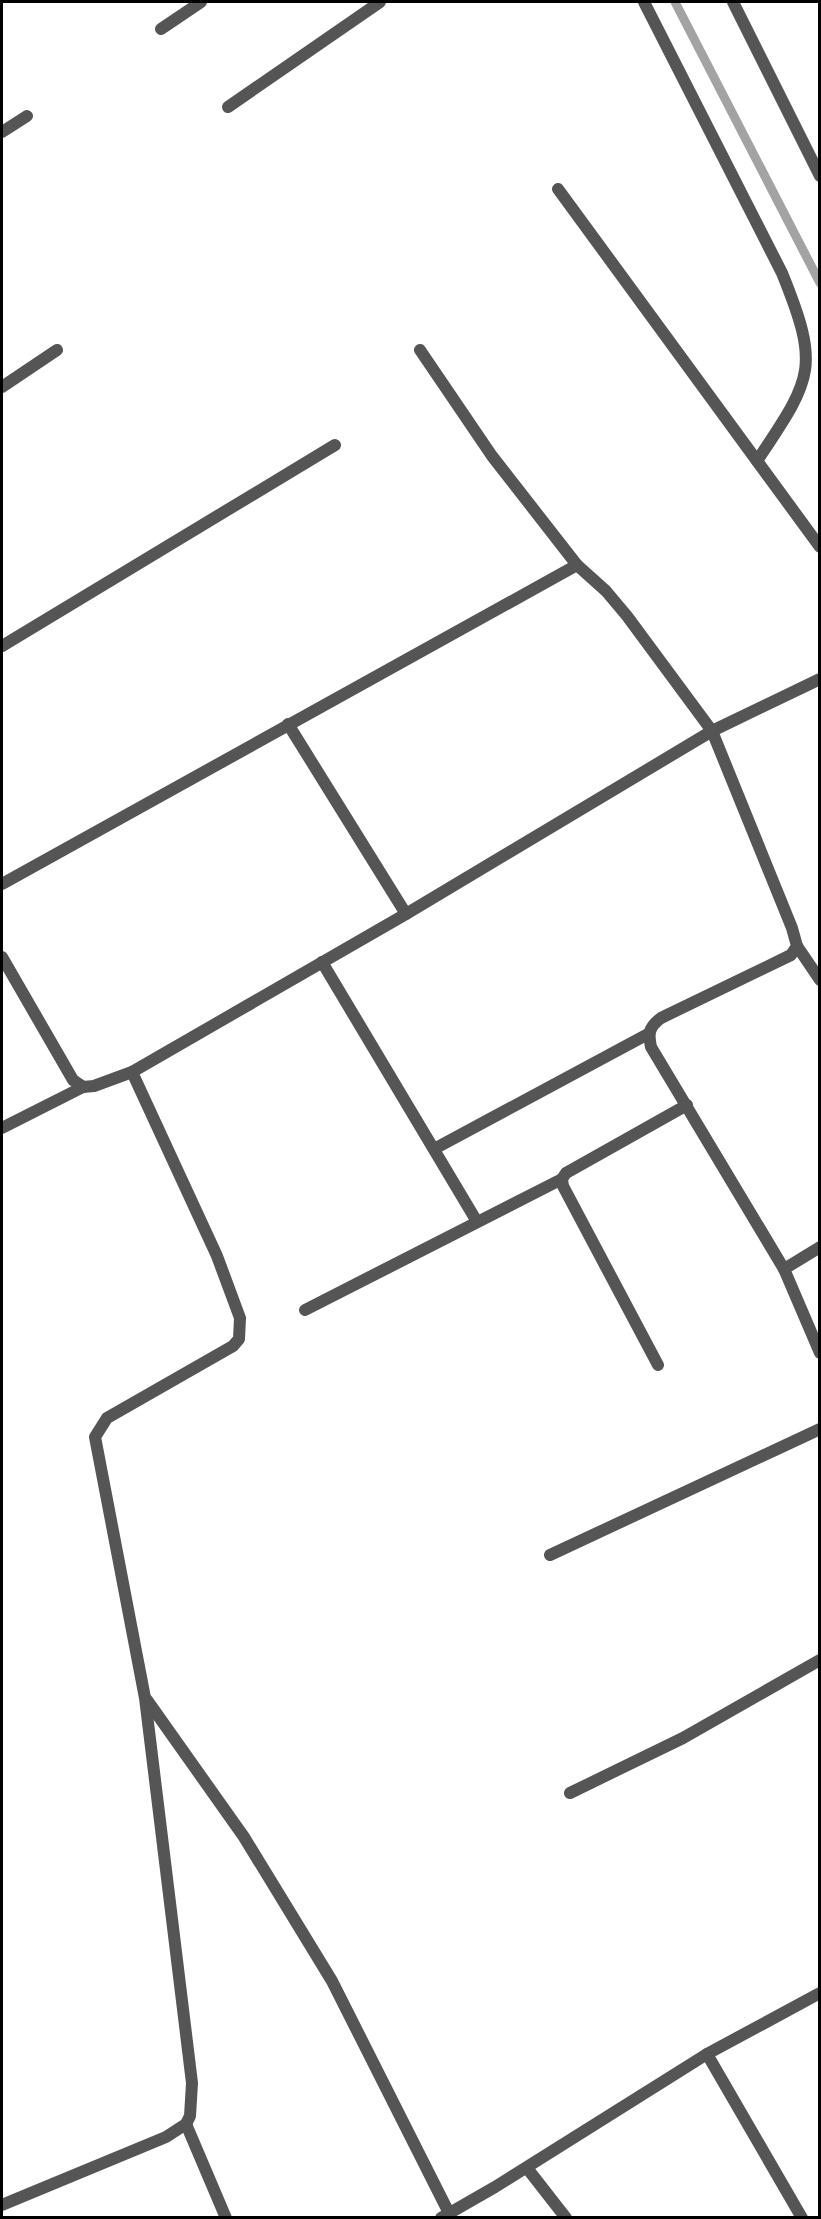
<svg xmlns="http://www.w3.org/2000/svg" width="821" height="2219" font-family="'Source Sans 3',sans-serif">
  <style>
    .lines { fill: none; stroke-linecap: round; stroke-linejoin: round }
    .stream { stroke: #a3a3a3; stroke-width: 9 }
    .street { stroke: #555; stroke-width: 12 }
  </style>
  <rect width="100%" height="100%" fill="#fff"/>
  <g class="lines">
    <!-- stream -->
    <polyline class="stream" points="675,2 820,283"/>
    <!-- street -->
    <g class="street">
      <path d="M644 2 782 273C821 369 812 378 757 461"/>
      <polyline points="733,2 820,176"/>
      <polyline points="161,29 201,2"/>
      <polyline points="228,107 380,2"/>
      <polyline points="2,132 27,116"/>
      <polyline points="558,189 820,547"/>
      <path d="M420 350 492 456 577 565 606 591 627 616 712 731 792 928 797 946 791 955 661 1018C649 1027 648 1033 651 1047L784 1269 820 1353"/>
      <polyline points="2,387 57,350"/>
      <polyline points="2,646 335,445"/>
      <polyline points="288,724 406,914"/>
      <polyline points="2,884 577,565"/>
      <polyline points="797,946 820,980"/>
      <polyline points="2,957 73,1080 83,1087 94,1086 132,1072 406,914 712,731 820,679"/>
      <polyline points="322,962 476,1220"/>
      <polyline points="2,1128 83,1087"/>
      <polyline points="434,1149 648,1034"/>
      <polyline points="784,1269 820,1247"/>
      <polyline points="305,1310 562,1179"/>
      <polyline points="658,1365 563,1186 562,1179 566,1173 687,1105"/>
      <polyline points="550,1555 820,1429"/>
      <polyline points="147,1700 244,1837 332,1981 449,2213"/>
      <polyline points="570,1793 683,1738 820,1660"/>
      <polyline points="186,2124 226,2218"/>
      <polyline points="527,2168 566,2218"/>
      <polyline points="2,2205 166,2137 186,2124 190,2116 192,2083 145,1698 95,1437 107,1418 233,1346 239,1339 240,1318 217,1256 132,1072"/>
      <polyline points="441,2218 495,2187 707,2054"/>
      <polyline points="802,2218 707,2054 820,1993"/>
    </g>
  </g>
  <!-- border -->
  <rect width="821" height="2219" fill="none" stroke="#000000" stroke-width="6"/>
</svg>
